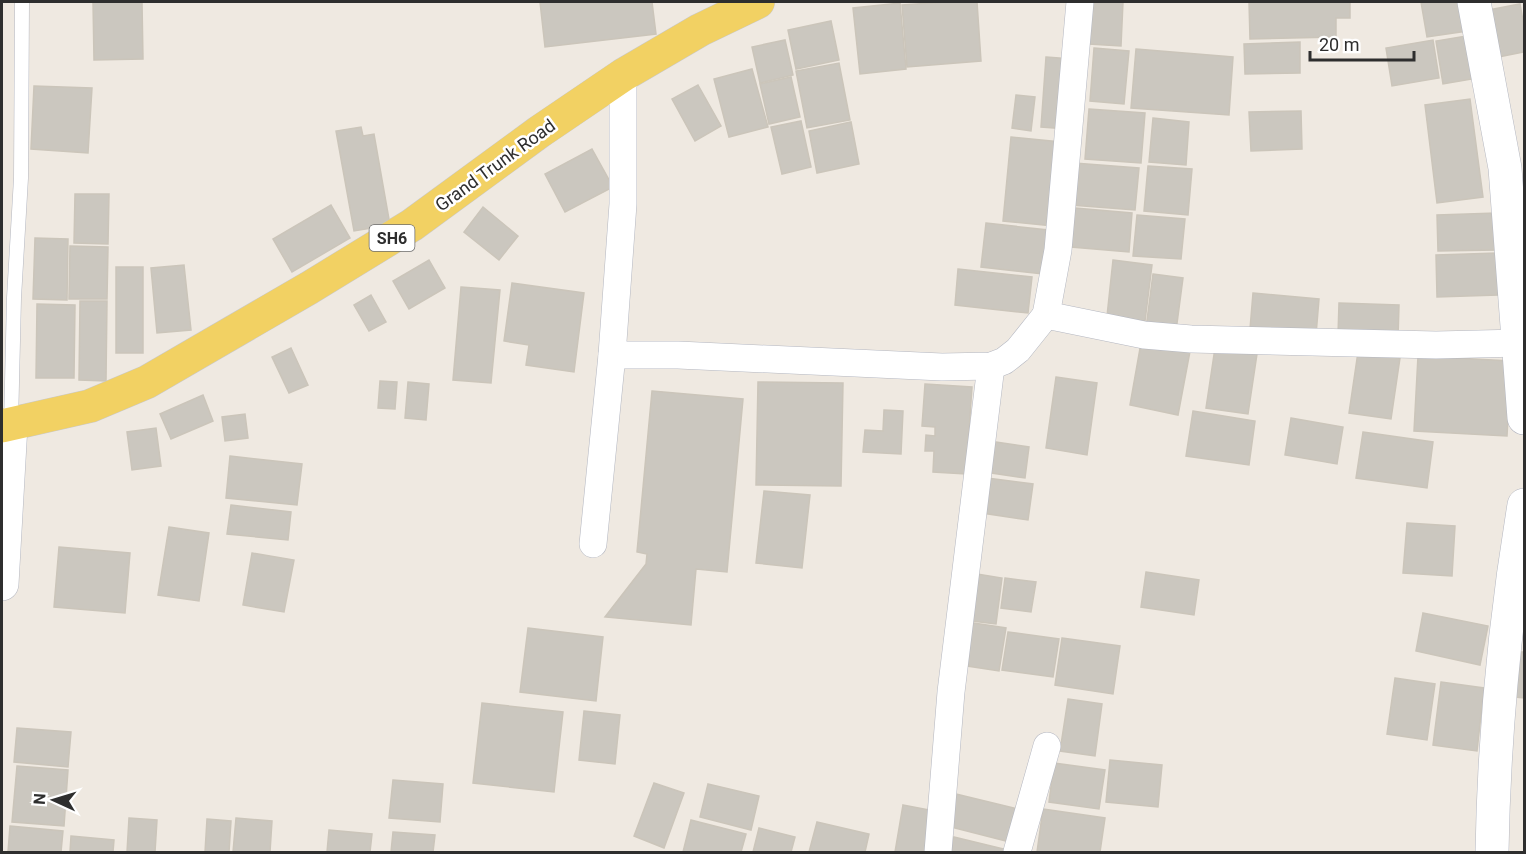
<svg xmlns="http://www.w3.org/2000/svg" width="1526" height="854" font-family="Roboto,sans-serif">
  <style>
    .building { fill: #cbc7bf; stroke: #cbc5ba; stroke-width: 1.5 }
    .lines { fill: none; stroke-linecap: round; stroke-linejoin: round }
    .service-casing { stroke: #b4b7c1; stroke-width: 15 }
    .minor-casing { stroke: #b4b7c1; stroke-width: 28 }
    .tertiary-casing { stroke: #b4b7c1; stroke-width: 34 }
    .primary-casing { stroke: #c9c9c9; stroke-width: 34 }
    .service { stroke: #fff; stroke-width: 14 }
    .minor { stroke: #fff; stroke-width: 27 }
    .tertiary { stroke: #fff; stroke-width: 33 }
    .primary { stroke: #f2d163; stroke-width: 33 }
    .labels { text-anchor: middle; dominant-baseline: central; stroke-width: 5; stroke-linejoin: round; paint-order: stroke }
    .shield { fill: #fff; stroke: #6d6d6d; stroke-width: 1.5 }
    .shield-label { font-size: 16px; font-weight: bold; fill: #2e2e2e }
    .street-label { font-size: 18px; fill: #2e2e2e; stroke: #fff }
  </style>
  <rect width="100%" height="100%" fill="#efe9e1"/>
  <!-- building -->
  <g class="building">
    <polygon points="93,2 142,2 143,59 94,60"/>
    <polygon points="540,2 652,2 656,34 545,47"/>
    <polygon points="945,2 977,2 981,61 907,67 902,5"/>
    <polygon points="1091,2 1123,2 1121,46 1089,44"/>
    <polygon points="1249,2 1350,2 1350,18 1336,18 1336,37 1250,39"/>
    <polygon points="1421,2 1463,2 1467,31 1427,37"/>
    <polygon points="900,3 906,69 860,74 853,8"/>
    <polygon points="1520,4 1524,26 1524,52 1498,57 1488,10"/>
    <polygon points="831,21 839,60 796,69 788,30"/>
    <polygon points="1472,35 1478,78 1443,84 1436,41"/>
    <polygon points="785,40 793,75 760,83 752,47"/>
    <polygon points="1433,40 1439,78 1392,86 1386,48"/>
    <polygon points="1300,42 1300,73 1245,74 1244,44"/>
    <polygon points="1094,48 1129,51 1124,104 1090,101"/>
    <polygon points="1136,49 1233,57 1229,115 1131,108"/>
    <polygon points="1046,57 1072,59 1067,129 1041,127"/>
    <polygon points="839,63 850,120 807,128 796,71"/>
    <polygon points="752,69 768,127 729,137 714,79"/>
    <polygon points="791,77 800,117 769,124 760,84"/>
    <polygon points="698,85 721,126 695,141 672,99"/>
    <polygon points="34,86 92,88 88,153 31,149"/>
    <polygon points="1016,95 1035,97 1031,131 1012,128"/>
    <polygon points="1470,99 1483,197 1437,203 1425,105"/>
    <polygon points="1089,109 1145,113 1141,163 1085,159"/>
    <polygon points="1301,111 1302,149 1251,151 1249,112"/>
    <polygon points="1153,118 1189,122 1186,165 1149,162"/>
    <polygon points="801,121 811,167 782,174 771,127"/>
    <polygon points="851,122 859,164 817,173 809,131"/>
    <polygon points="361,127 363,136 374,134 390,225 354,231 336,131"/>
    <polygon points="1011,137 1061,142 1053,226 1003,221"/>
    <polygon points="592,149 613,187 565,212 545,174"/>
    <polygon points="1074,163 1139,168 1135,210 1071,205"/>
    <polygon points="1148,166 1192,169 1188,215 1144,211"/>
    <polygon points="75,194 109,194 108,244 74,243"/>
    <polygon points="331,205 350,238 292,272 273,239"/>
    <polygon points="483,207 518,236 499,260 464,232"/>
    <polygon points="1075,208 1132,213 1129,252 1071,247"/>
    <polygon points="1496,213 1497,250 1438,251 1437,215"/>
    <polygon points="1137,215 1185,219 1181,259 1133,256"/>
    <polygon points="986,223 1048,230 1043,274 981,267"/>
    <polygon points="35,238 68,239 67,300 33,299"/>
    <polygon points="70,246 108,247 107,299 69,299"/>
    <polygon points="1497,253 1498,295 1437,297 1436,255"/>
    <polygon points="429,260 445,288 409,309 393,281"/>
    <polygon points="1113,260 1152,265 1145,321 1107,316"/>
    <polygon points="184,265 191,330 157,333 151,268"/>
    <rect x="116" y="267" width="27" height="86"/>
    <polygon points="958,269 1032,277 1028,313 955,305"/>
    <polygon points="1153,274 1183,278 1176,331 1146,328"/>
    <polygon points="512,283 584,293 574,372 526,365 529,345 504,341"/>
    <polygon points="461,287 500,290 491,383 453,380"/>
    <polygon points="1253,293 1319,299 1316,335 1250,329"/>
    <polygon points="371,295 386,322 369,331 354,305"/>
    <polygon points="80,301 107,301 106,381 79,380"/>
    <polygon points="1339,303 1399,305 1398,337 1338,335"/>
    <polygon points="37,304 75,305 74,378 36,378"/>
    <polygon points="1142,337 1191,346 1178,415 1130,405"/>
    <polygon points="291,348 308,385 289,393 272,357"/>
    <polygon points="1215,348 1257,354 1248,414 1206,408"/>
    <polygon points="1358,352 1400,358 1391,419 1349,413"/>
    <polygon points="1418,356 1511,361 1507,436 1414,431"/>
    <polygon points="1056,377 1097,383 1087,455 1046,448"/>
    <polygon points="380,381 397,382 395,409 378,408"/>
    <polygon points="408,382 429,384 426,420 405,418"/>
    <polygon points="758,382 843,383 841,486 756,485"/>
    <polygon points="925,384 972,387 966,474 933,472 934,451 925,451 926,435 935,436 935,427 922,426"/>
    <polygon points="652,391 743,399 727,572 696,569 691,625 605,617 646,564 647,554 637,552"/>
    <polygon points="203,395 213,421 171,439 160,414"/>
    <polygon points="884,410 903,411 901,454 863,452 865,430 883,431"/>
    <polygon points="1193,411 1255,421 1249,465 1186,456"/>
    <polygon points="245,414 248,438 225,441 222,417"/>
    <polygon points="1291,418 1343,427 1337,464 1285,455"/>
    <polygon points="156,428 161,466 132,470 127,432"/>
    <polygon points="1363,432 1433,442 1427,488 1356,478"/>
    <polygon points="989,441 1029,447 1025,478 985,472"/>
    <polygon points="230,456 302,464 297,505 226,498"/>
    <polygon points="987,478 1033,484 1028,520 982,513"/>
    <polygon points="764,491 810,495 802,568 756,563"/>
    <polygon points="231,505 291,512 288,540 227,534"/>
    <polygon points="1407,523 1455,526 1452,576 1403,573"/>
    <polygon points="169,527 209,533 199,601 158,595"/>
    <polygon points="59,547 130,553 125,613 54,607"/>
    <polygon points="252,553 294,560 284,612 243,605"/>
    <polygon points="1146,572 1199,580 1194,615 1141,607"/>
    <polygon points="971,573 1002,578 996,624 964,620"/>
    <polygon points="1005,578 1036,582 1031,612 1001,608"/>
    <polygon points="1423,613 1488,626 1480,665 1416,651"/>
    <polygon points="967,622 1006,628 999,671 961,665"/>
    <polygon points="528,628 603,637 596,701 520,692"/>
    <polygon points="1008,632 1059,639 1053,677 1002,670"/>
    <polygon points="1062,638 1120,646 1113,694 1055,685"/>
    <polygon points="1521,652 1524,652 1524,698 1515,697"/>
    <polygon points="1395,678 1435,684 1427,740 1387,734"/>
    <polygon points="1441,682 1484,688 1477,751 1433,745"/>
    <polygon points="1068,699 1102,704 1095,756 1060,751"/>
    <polygon points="482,703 563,712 554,792 473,783"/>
    <polygon points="584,711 620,715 615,764 579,760"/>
    <polygon points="17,728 71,732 68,767 14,762"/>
    <polygon points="1110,760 1162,765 1158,807 1106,802"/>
    <polygon points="1054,763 1105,770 1099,809 1049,802"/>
    <polygon points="17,766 68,770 64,826 12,822"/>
    <polygon points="393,780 443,784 440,822 389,818"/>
    <polygon points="654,783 684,793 664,848 634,836"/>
    <polygon points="708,784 759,796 751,830 700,817"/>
    <polygon points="956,794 1022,810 1014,843 947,826"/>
    <polygon points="903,805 940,812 933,852 895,852"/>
    <polygon points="1043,809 1105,818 1100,852 1037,852"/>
    <polygon points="129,818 157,820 155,852 127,852"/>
    <polygon points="236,818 272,821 270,852 233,852"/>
    <polygon points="207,819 231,821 229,852 205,852"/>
    <polygon points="691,820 746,834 741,852 683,852"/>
    <polygon points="817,822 869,834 865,852 809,852"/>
    <polygon points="10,826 63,831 61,852 8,852"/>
    <polygon points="759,828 795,837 791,852 753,852"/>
    <polygon points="329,830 372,834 370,852 327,852"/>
    <polygon points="393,832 435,835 433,852 391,852"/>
    <polygon points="71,836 114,840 113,852 70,852"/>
    <polygon points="954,837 1008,850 1008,852 950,852"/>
  </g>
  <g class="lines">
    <!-- service casing -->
    <g class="service-casing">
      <polyline id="service" points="11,425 14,298 21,178 22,2"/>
    </g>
    <!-- minor casing -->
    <g class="minor-casing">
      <g id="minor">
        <polyline points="1080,2 1058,250 1046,315 1144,335 1191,339 1436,345 1520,343"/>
        <polyline points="612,355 678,355 942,367 991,366 1004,361 1018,350 1046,315"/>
        <polyline points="593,544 612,355 623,204 623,75"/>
        <polyline points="938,852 951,692 991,366"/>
        <polyline points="1017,852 1047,746"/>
      </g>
    </g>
    <!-- tertiary casing -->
    <g class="tertiary-casing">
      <g id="tertiary">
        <polyline points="1474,2 1505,168 1524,418"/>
        <polyline points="2,584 11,425"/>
        <path d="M1492 852C1494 736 1505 619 1524 505"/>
      </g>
    </g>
    <!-- primary casing -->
    <g class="primary-casing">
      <polyline id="primary" points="2,426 90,406 147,382 309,288 412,225 539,132 623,75 700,30 758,2"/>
    </g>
    <!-- service -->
    <use href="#service" class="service"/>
    <!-- minor -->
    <use href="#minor" class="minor"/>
    <!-- tertiary -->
    <use href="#tertiary" class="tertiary"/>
    <!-- primary -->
    <use href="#primary" class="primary"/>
  </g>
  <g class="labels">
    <!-- shield labels -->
    <rect class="shield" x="369.5" y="225" width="45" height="26" rx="4.5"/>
    <g class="shield-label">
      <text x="392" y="238">SH6</text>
    </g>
    <!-- street labels -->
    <g class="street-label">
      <text transform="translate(495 165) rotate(-36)">Grand Trunk Road</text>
    </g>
  </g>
  <!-- border -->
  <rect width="1526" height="854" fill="none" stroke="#2e2e2e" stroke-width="6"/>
  <!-- north arrow -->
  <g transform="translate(54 800) rotate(274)" stroke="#ffffff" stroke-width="4.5" paint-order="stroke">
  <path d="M0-4.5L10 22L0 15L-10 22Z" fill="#2e2e2e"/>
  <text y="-9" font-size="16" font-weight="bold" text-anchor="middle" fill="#2e2e2e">N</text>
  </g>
  <!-- scale -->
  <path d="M1310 51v9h104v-9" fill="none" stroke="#2e2e2e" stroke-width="3"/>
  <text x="1319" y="51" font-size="18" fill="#2e2e2e" stroke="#ffffff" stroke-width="4.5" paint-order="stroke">20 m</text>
</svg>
